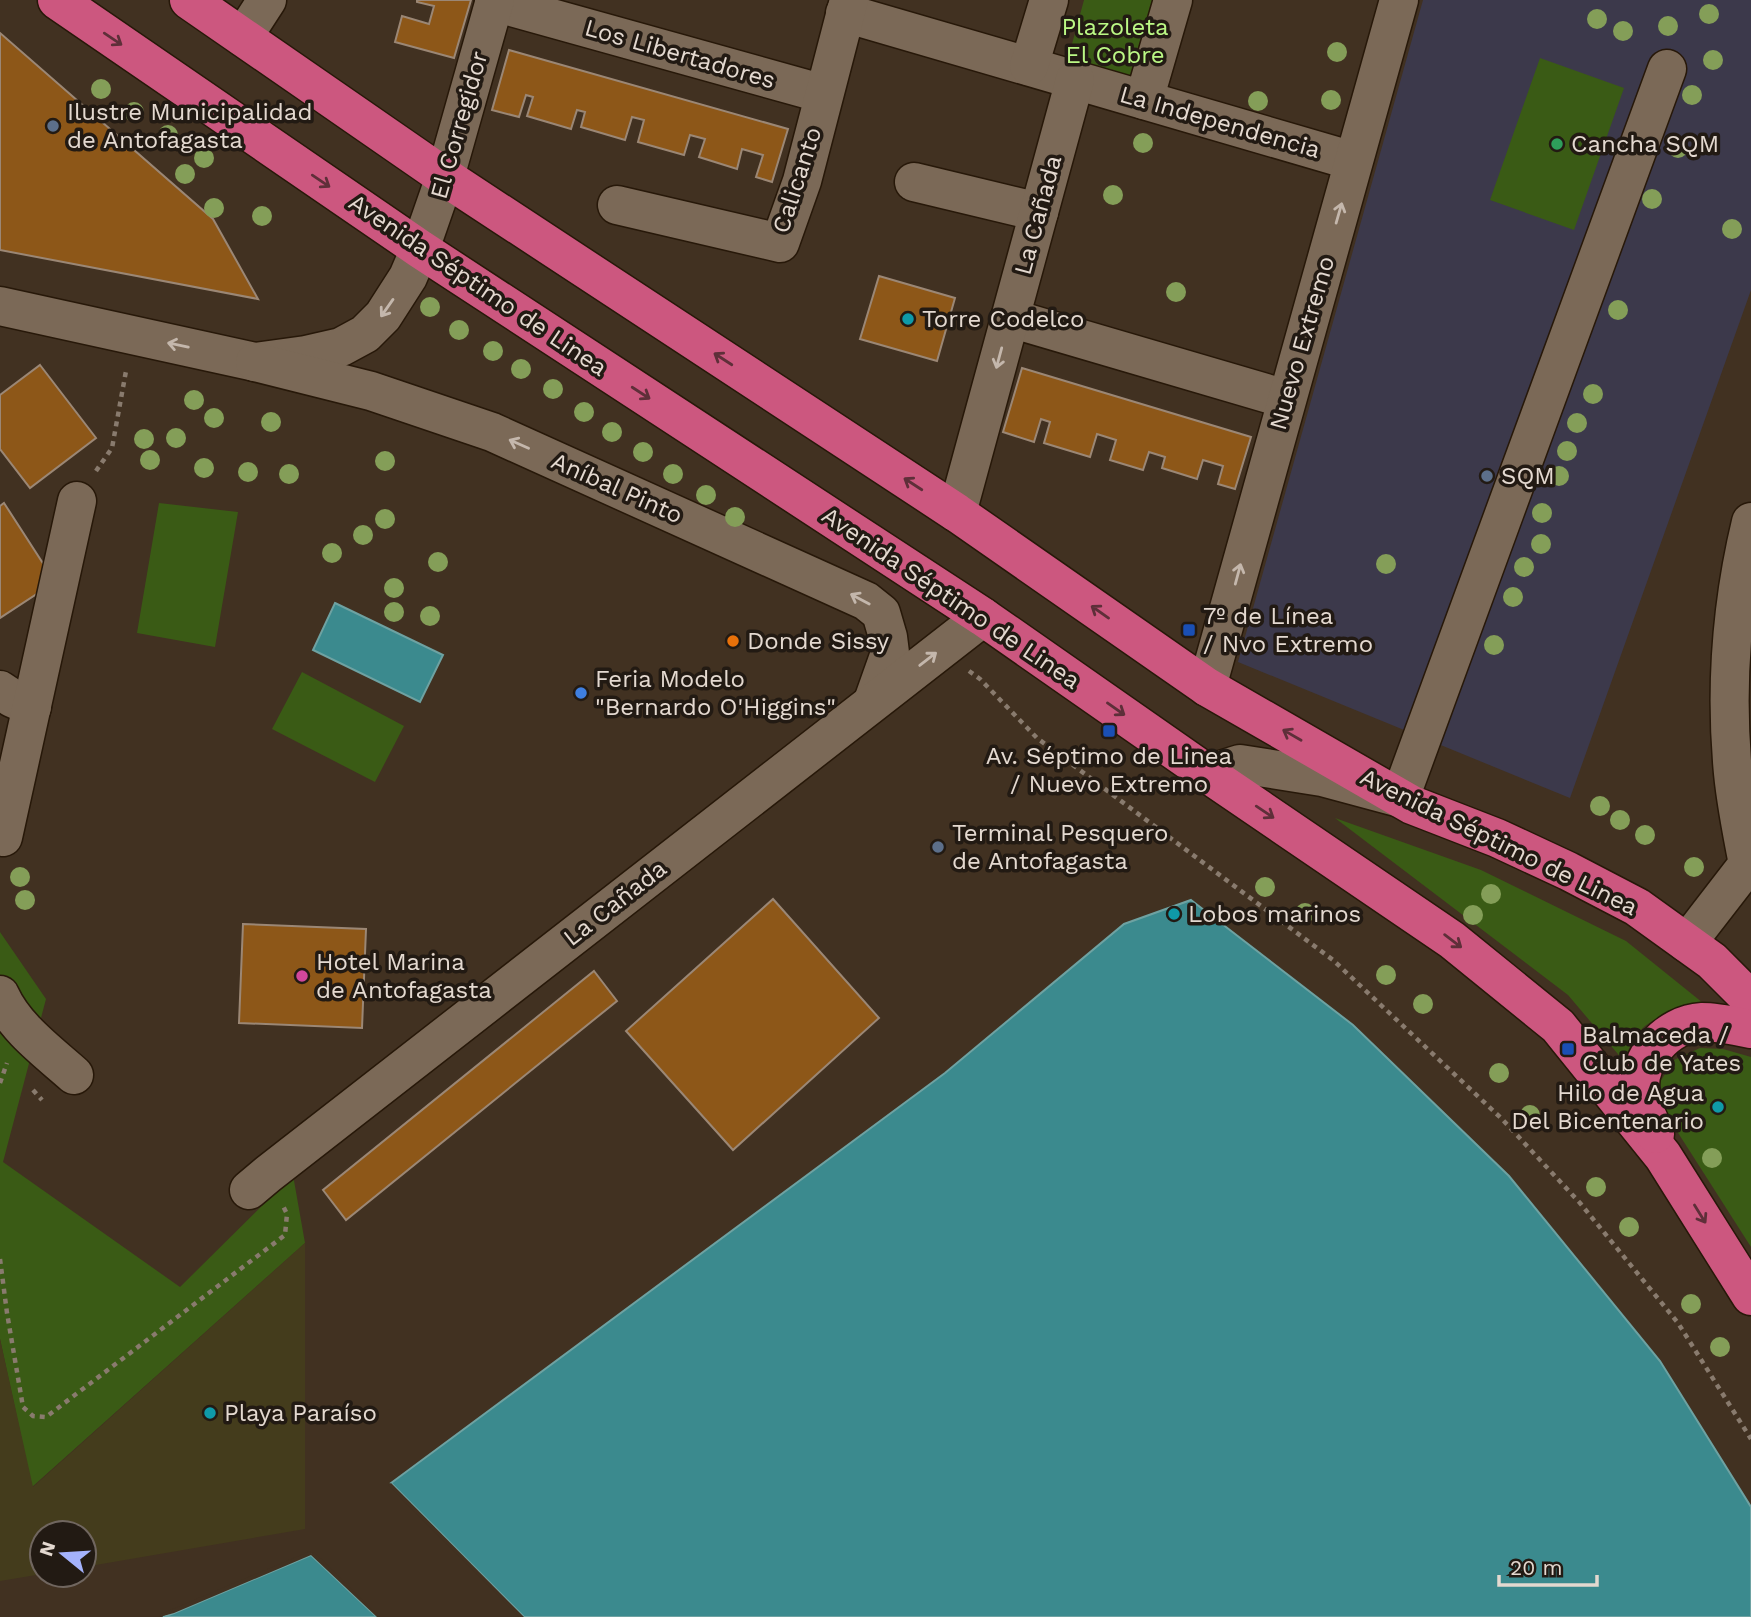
<svg xmlns="http://www.w3.org/2000/svg" width="1751" height="1617" font-family="'Work Sans',sans-serif">
  <style>
    .industrial { fill: #3c394b }
    .green { fill: #3a5b15 }
    .sand { fill: #443c1c }
    .water { fill: #3b8a8e; stroke: #6ea2a2; stroke-width: 2 }
    .pier { fill: #413121 }
    .building { fill: #8d5718; stroke: #9b8775; stroke-width: 2 }
    .lines { fill: none; stroke-linecap: round; stroke-linejoin: round }
    .minor-casing { stroke: #271809; stroke-width: 41 }
    .highway-casing { stroke: #271809; stroke-width: 41 }
    .path { stroke: #897b6e; stroke-width: 4.5; stroke-dasharray: 5 5; stroke-linecap: butt }
    .minor { stroke: #7b6957; stroke-width: 38 }
    .highway { stroke: #cc577f; stroke-width: 38 }
    .tree { fill: #849e58 }
    .oneway { stroke: #5e2f39 }
    .oneway2 { stroke: #c4b7ac }
    .service-dot { fill: #5c6f8a; stroke: #221a13; stroke-width: 2.5 }
    .leisure-dot { fill: #2e9e5b; stroke: #221a13; stroke-width: 2.5 }
    .culture-dot { fill: #0f9aa8; stroke: #221a13; stroke-width: 2.5 }
    .transit-dot { fill: #1a4fb4; stroke: #221a13; stroke-width: 2.5 }
    .food-dot { fill: #e8710a; stroke: #221a13; stroke-width: 2.5 }
    .shop-dot { fill: #3f7fe0; stroke: #221a13; stroke-width: 2.5 }
    .hotel-dot { fill: #d1479c; stroke: #221a13; stroke-width: 2.5 }
    .labels { text-anchor: middle; dominant-baseline: central; stroke-width: 7; stroke-linejoin: round; paint-order: stroke }
    .park-label { font-size: 24px; fill: #bbf885; stroke: #221a13 }
    .street-label { font-size: 24px; fill: #e4d9d0; stroke: #221a13 }
    .poi-label { font-size: 24px; fill: #e4d9d0; stroke: #221a13; text-anchor: start }
  </style>
  <rect width="100%" height="100%" fill="#413121"/>
  <!-- industrial -->
  <polygon class="industrial" points="1423,0 1751,0 1751,290 1570,798 1238,662"/>
  <!-- green -->
  <g class="green">
    <polygon points="1084,0 1169,0 1139,81 1076,61 1072,44"/>
    <polygon points="1540,58 1624,88 1574,230 1490,200"/>
    <polygon points="159,503 238,512 215,647 137,633"/>
    <polygon points="302,672 404,726 375,782 272,729"/>
    <path d="M1335 818 1481 870 1626 941 1708 1007C1683 1011 1652 1013 1637 1035 1631 1043 1628 1052 1623 1060L1568 995Z"/>
    <polygon points="0,932 46,999 3,1162 180,1287 293,1175 305,1243 32,1487 0,1339"/>
    <polygon points="1700,1048 1723,1049 1751,1057 1751,1247 1666,1114 1660,1082 1674,1060"/>
  </g>
  <!-- sand -->
  <polygon class="sand" points="305,1243 305,1529 84,1567 84,1533 42,1533 42,1574 0,1581 0,1339 33,1487"/>
  <!-- water -->
  <g class="water">
    <polygon points="335,603 443,655 420,702 313,650"/>
    <polygon points="1191,900 1353,1025 1509,1176 1660,1361 1751,1507 1751,1617 524,1617 391,1483 945,1073 1124,924"/>
    <polygon points="311,1555 377,1617 163,1617 174,1613"/>
  </g>
  <!-- pier -->
  <g class="pier">
    <polygon points="391,1483 524,1617 519,1617 388,1485"/>
    <polygon points="310,1551 311,1554 314,1552 380,1617 377,1617 311,1555 174,1613 159,1617 161,1614"/>
  </g>
  <!-- building -->
  <g class="building">
    <polygon points="417,0 471,0 454,58 395,42 402,16 429,24 434,6 417,2"/>
    <polygon points="0,33 213,219 258,299 0,250"/>
    <polygon points="509,50 788,129 772,182 756,177 763,155 742,149 737,169 699,157 705,139 690,135 684,155 638,142 644,120 632,117 625,140 581,127 585,112 577,110 571,129 527,116 533,97 526,95 519,117 492,110"/>
    <polygon points="879,276 955,298 937,361 860,339"/>
    <polygon points="40,365 96,438 30,488 0,449 0,395"/>
    <polygon points="1022,368 1251,437 1235,489 1218,484 1223,466 1203,460 1197,479 1162,468 1165,457 1149,452 1143,470 1110,460 1116,440 1097,434 1090,457 1044,443 1050,422 1041,419 1034,442 1003,432"/>
    <polygon points="4,503 55,582 0,618 0,506"/>
    <polygon points="773,899 879,1018 733,1150 626,1031"/>
    <polygon points="243,924 366,929 362,1028 239,1023"/>
    <polygon points="594,971 617,1001 346,1220 323,1190"/>
  </g>
  <g class="lines">
    <!-- minor casing -->
    <g class="minor-casing">
      <g id="minor">
        <polyline points="494,2 824,94"/>
        <polyline points="845,13 1353,161"/>
        <polyline points="243,37 267,0"/>
        <polyline points="1029,66 1049,0"/>
        <polyline points="1144,100 1173,0"/>
        <polyline points="914,182 1039,212"/>
        <polyline points="617,205 780,243 802,181 849,0"/>
        <polyline points="0,306 255,362 306,355 341,347 365,334 383,316 408,277 420,249 445,177 495,0"/>
        <polyline points="1010,318 1286,399"/>
        <polyline points="255,362 371,391 492,432 866,601 881,613 888,637 890,653 873,701"/>
        <polyline points="957,513 1075,80"/>
        <polyline points="1207,687 1399,0"/>
        <polyline points="0,690 12,698 32,707"/>
        <polyline points="1208,774 1240,764 1322,777 1400,798 1667,69"/>
        <polyline points="3,837 77,501"/>
        <path d="M1687 943 1748 864C1742 834 1736 804 1733 773 1725 688 1731 605 1751 522"/>
        <path d="M0 995C15 1028 47 1051 74 1075"/>
        <polyline points="249,1190 268,1174 983,617"/>
      </g>
    </g>
    <!-- highway casing -->
    <g class="highway-casing">
      <g id="highway">
        <polyline points="57,0 420,249 983,617 1208,774 1452,940 1558,1026 1663,1156 1751,1296"/>
        <polyline points="189,0 445,177 957,513 1207,687 1412,805 1497,838 1568,871 1637,907 1712,961 1751,1000"/>
        <path d="M1655 1134C1650 1121 1641 1106 1640 1093 1637 1058 1667 1024 1702 1022 1718 1022 1735 1026 1751 1029"/>
      </g>
    </g>
    <!-- path -->
    <g class="path">
      <polyline points="96,471 112,448 126,371"/>
      <polyline points="969,671 980,679 1037,738 1333,960 1502,1119 1580,1203 1678,1323 1751,1439"/>
      <polyline points="0,1083 7,1063"/>
      <polyline points="33,1090 42,1100"/>
      <polyline points="0,1259 7,1313 23,1407 33,1416 46,1417 285,1235 287,1214 283,1206"/>
    </g>
    <!-- minor -->
    <use href="#minor" class="minor"/>
    <!-- highway -->
    <use href="#highway" class="highway"/>
  </g>
  <!-- trees -->
  <g class="tree">
    <circle cx="1709" cy="14" r="10"/>
    <circle cx="1597" cy="19" r="10"/>
    <circle cx="1668" cy="26" r="10"/>
    <circle cx="1623" cy="31" r="10"/>
    <circle cx="1337" cy="52" r="10"/>
    <circle cx="1713" cy="60" r="10"/>
    <circle cx="101" cy="89" r="10"/>
    <circle cx="1692" cy="95" r="10"/>
    <circle cx="1331" cy="100" r="10"/>
    <circle cx="1258" cy="101" r="10"/>
    <circle cx="134" cy="112" r="10"/>
    <circle cx="168" cy="135" r="10"/>
    <circle cx="1143" cy="143" r="10"/>
    <circle cx="1678" cy="148" r="10"/>
    <circle cx="204" cy="158" r="10"/>
    <circle cx="185" cy="174" r="10"/>
    <circle cx="1113" cy="195" r="10"/>
    <circle cx="1652" cy="199" r="10"/>
    <circle cx="214" cy="208" r="10"/>
    <circle cx="262" cy="216" r="10"/>
    <circle cx="1732" cy="229" r="10"/>
    <circle cx="1176" cy="292" r="10"/>
    <circle cx="430" cy="307" r="10"/>
    <circle cx="1618" cy="310" r="10"/>
    <circle cx="459" cy="330" r="10"/>
    <circle cx="493" cy="351" r="10"/>
    <circle cx="521" cy="369" r="10"/>
    <circle cx="553" cy="389" r="10"/>
    <circle cx="1593" cy="394" r="10"/>
    <circle cx="194" cy="400" r="10"/>
    <circle cx="584" cy="412" r="10"/>
    <circle cx="214" cy="418" r="10"/>
    <circle cx="271" cy="422" r="10"/>
    <circle cx="1577" cy="423" r="10"/>
    <circle cx="612" cy="432" r="10"/>
    <circle cx="176" cy="438" r="10"/>
    <circle cx="144" cy="439" r="10"/>
    <circle cx="1567" cy="451" r="10"/>
    <circle cx="643" cy="452" r="10"/>
    <circle cx="150" cy="460" r="10"/>
    <circle cx="385" cy="461" r="10"/>
    <circle cx="204" cy="468" r="10"/>
    <circle cx="248" cy="472" r="10"/>
    <circle cx="289" cy="474" r="10"/>
    <circle cx="673" cy="474" r="10"/>
    <circle cx="1559" cy="476" r="10"/>
    <circle cx="706" cy="495" r="10"/>
    <circle cx="1542" cy="513" r="10"/>
    <circle cx="735" cy="517" r="10"/>
    <circle cx="385" cy="519" r="10"/>
    <circle cx="363" cy="535" r="10"/>
    <circle cx="1541" cy="544" r="10"/>
    <circle cx="332" cy="553" r="10"/>
    <circle cx="438" cy="562" r="10"/>
    <circle cx="1386" cy="564" r="10"/>
    <circle cx="1524" cy="567" r="10"/>
    <circle cx="394" cy="588" r="10"/>
    <circle cx="1513" cy="597" r="10"/>
    <circle cx="394" cy="612" r="10"/>
    <circle cx="430" cy="616" r="10"/>
    <circle cx="1494" cy="645" r="10"/>
    <circle cx="1600" cy="806" r="10"/>
    <circle cx="1620" cy="820" r="10"/>
    <circle cx="1645" cy="835" r="10"/>
    <circle cx="1694" cy="867" r="10"/>
    <circle cx="20" cy="877" r="10"/>
    <circle cx="1265" cy="887" r="10"/>
    <circle cx="1491" cy="894" r="10"/>
    <circle cx="25" cy="900" r="10"/>
    <circle cx="1305" cy="913" r="10"/>
    <circle cx="1473" cy="915" r="10"/>
    <circle cx="1386" cy="975" r="10"/>
    <circle cx="1423" cy="1004" r="10"/>
    <circle cx="1499" cy="1073" r="10"/>
    <circle cx="1530" cy="1115" r="10"/>
    <circle cx="1712" cy="1158" r="10"/>
    <circle cx="1596" cy="1187" r="10"/>
    <circle cx="1629" cy="1227" r="10"/>
    <circle cx="1691" cy="1304" r="10"/>
    <circle cx="1720" cy="1347" r="10"/>
  </g>
  <!-- one-way arrows -->
  <defs><path id="oneway-shaft" d="M-6 0H5M1.5-3L5.5 0L1.5 3" fill="none" stroke-width="1.6" stroke-linecap="round" stroke-linejoin="round" transform="scale(1.75)"/></defs>
  <g class="oneway">
    <use href="#oneway-shaft" transform="translate(113 39) rotate(34)"/>
    <use href="#oneway-shaft" transform="translate(321 181) rotate(34)"/>
    <use href="#oneway-shaft" transform="translate(723 359) rotate(-147)"/>
    <use href="#oneway-shaft" transform="translate(641 393) rotate(33)"/>
    <use href="#oneway-shaft" transform="translate(913 484) rotate(-147)"/>
    <use href="#oneway-shaft" transform="translate(1100 612) rotate(-145)"/>
    <use href="#oneway-shaft" transform="translate(1116 709) rotate(35)"/>
    <use href="#oneway-shaft" transform="translate(1292 735) rotate(-150)"/>
    <use href="#oneway-shaft" transform="translate(1265 812) rotate(34)"/>
    <use href="#oneway-shaft" transform="translate(1453 941) rotate(37)"/>
    <use href="#oneway-shaft" transform="translate(1700 1214) rotate(58)"/>
  </g>
  <g class="oneway2">
    <use href="#oneway-shaft" transform="translate(1339 213) rotate(-74)"/>
    <use href="#oneway-shaft" transform="translate(387 308) rotate(125)"/>
    <use href="#oneway-shaft" transform="translate(178 345) rotate(-168)"/>
    <use href="#oneway-shaft" transform="translate(999 358) rotate(105)"/>
    <use href="#oneway-shaft" transform="translate(519 444) rotate(-156)"/>
    <use href="#oneway-shaft" transform="translate(1238 574) rotate(-75)"/>
    <use href="#oneway-shaft" transform="translate(860 599) rotate(-152)"/>
    <use href="#oneway-shaft" transform="translate(928 659) rotate(-38)"/>
  </g>
  <!-- markers -->
  <g class="service-dot">
    <circle cx="53" cy="126" r="7"/>
    <circle cx="1487" cy="476" r="7"/>
    <circle cx="938" cy="847" r="7"/>
  </g>
  <circle class="leisure-dot" cx="1557" cy="144" r="7"/>
  <g class="culture-dot">
    <circle cx="908" cy="319" r="7"/>
    <circle cx="1174" cy="914" r="7"/>
    <circle cx="1718" cy="1107" r="7"/>
    <circle cx="210" cy="1413" r="7"/>
  </g>
  <g class="transit-dot">
    <rect x="1182" y="623" width="14" height="14" rx="3.5"/>
    <rect x="1102" y="724" width="14" height="14" rx="3.5"/>
    <rect x="1561" y="1042" width="14" height="14" rx="3.5"/>
  </g>
  <circle class="food-dot" cx="733" cy="641" r="7"/>
  <circle class="shop-dot" cx="581" cy="693" r="7"/>
  <circle class="hotel-dot" cx="302" cy="976" r="7"/>
  <g class="labels">
    <!-- park labels -->
    <g class="park-label">
      <text x="1115" y="27">Plazoleta<tspan x="1115" dy="28">El Cobre</tspan></text>
    </g>
    <!-- street labels -->
    <g class="street-label">
      <text transform="translate(680 54) rotate(16)">Los Libertadores</text>
      <text transform="translate(1220 122) rotate(16)">La Independencia</text>
      <text transform="translate(459 125) rotate(-74)">El Corregidor</text>
      <text transform="translate(797 180) rotate(-72)">Calicanto</text>
      <text transform="translate(1038 215) rotate(-75)">La Cañada</text>
      <text transform="translate(478 285) rotate(34)">Avenida Séptimo de Linea</text>
      <text transform="translate(1302 343) rotate(-74)">Nuevo Extremo</text>
      <text transform="translate(617 488) rotate(24)">Aníbal Pinto</text>
      <text transform="translate(951 598) rotate(34)">Avenida Séptimo de Linea</text>
      <text transform="translate(1499 842) rotate(26)">Avenida Séptimo de Linea</text>
      <text transform="translate(615 903) rotate(-38)">La Cañada</text>
    </g>
    <!-- poi labels -->
    <g class="poi-label">
      <text x="67" y="112">Ilustre Municipalidad<tspan x="67" dy="28">de Antofagasta</tspan></text>
      <text x="1571" y="144">Cancha SQM</text>
      <text x="922" y="319">Torre Codelco</text>
      <text x="1501" y="476">SQM</text>
      <text x="1203" y="616">7º de Línea<tspan x="1203" dy="28">/ Nvo Extremo</tspan></text>
      <text x="747" y="641">Donde Sissy</text>
      <text x="595" y="679">Feria Modelo<tspan x="595" dy="28">"Bernardo O'Higgins"</tspan></text>
      <text x="1109" y="756" text-anchor="middle">Av. Séptimo de Linea<tspan x="1109" dy="28">/ Nuevo Extremo</tspan></text>
      <text x="952" y="833">Terminal Pesquero<tspan x="952" dy="28">de Antofagasta</tspan></text>
      <text x="1188" y="914">Lobos marinos</text>
      <text x="316" y="962">Hotel Marina<tspan x="316" dy="28">de Antofagasta</tspan></text>
      <text x="1582" y="1035">Balmaceda /<tspan x="1582" dy="28">Club de Yates</tspan></text>
      <text x="1704" y="1093" text-anchor="end">Hilo de Agua<tspan x="1704" dy="28">Del Bicentenario</tspan></text>
      <text x="224" y="1413">Playa Paraíso</text>
    </g>
  </g>
  <!-- north arrow -->
  <g transform="translate(63 1554) rotate(288)"><circle r="33" fill="#221a13" stroke="#70665f" stroke-width="2"/>
  <path d="M0-5L12 26L0 18L-12 26Z" fill="#a4b2fc"/>
  <text y="-10" font-size="19" font-weight="bold" text-anchor="middle" fill="#e4d9d0">N</text>
  </g>
  <!-- scale -->
  <path d="M1499 1575v10h98v-10" fill="none" stroke="#e4d9d0" stroke-width="3.5"/>
  <text x="1510" y="1575" font-size="21" fill="#e4d9d0" stroke="#221a13" stroke-width="5" paint-order="stroke">20 m</text>
</svg>
